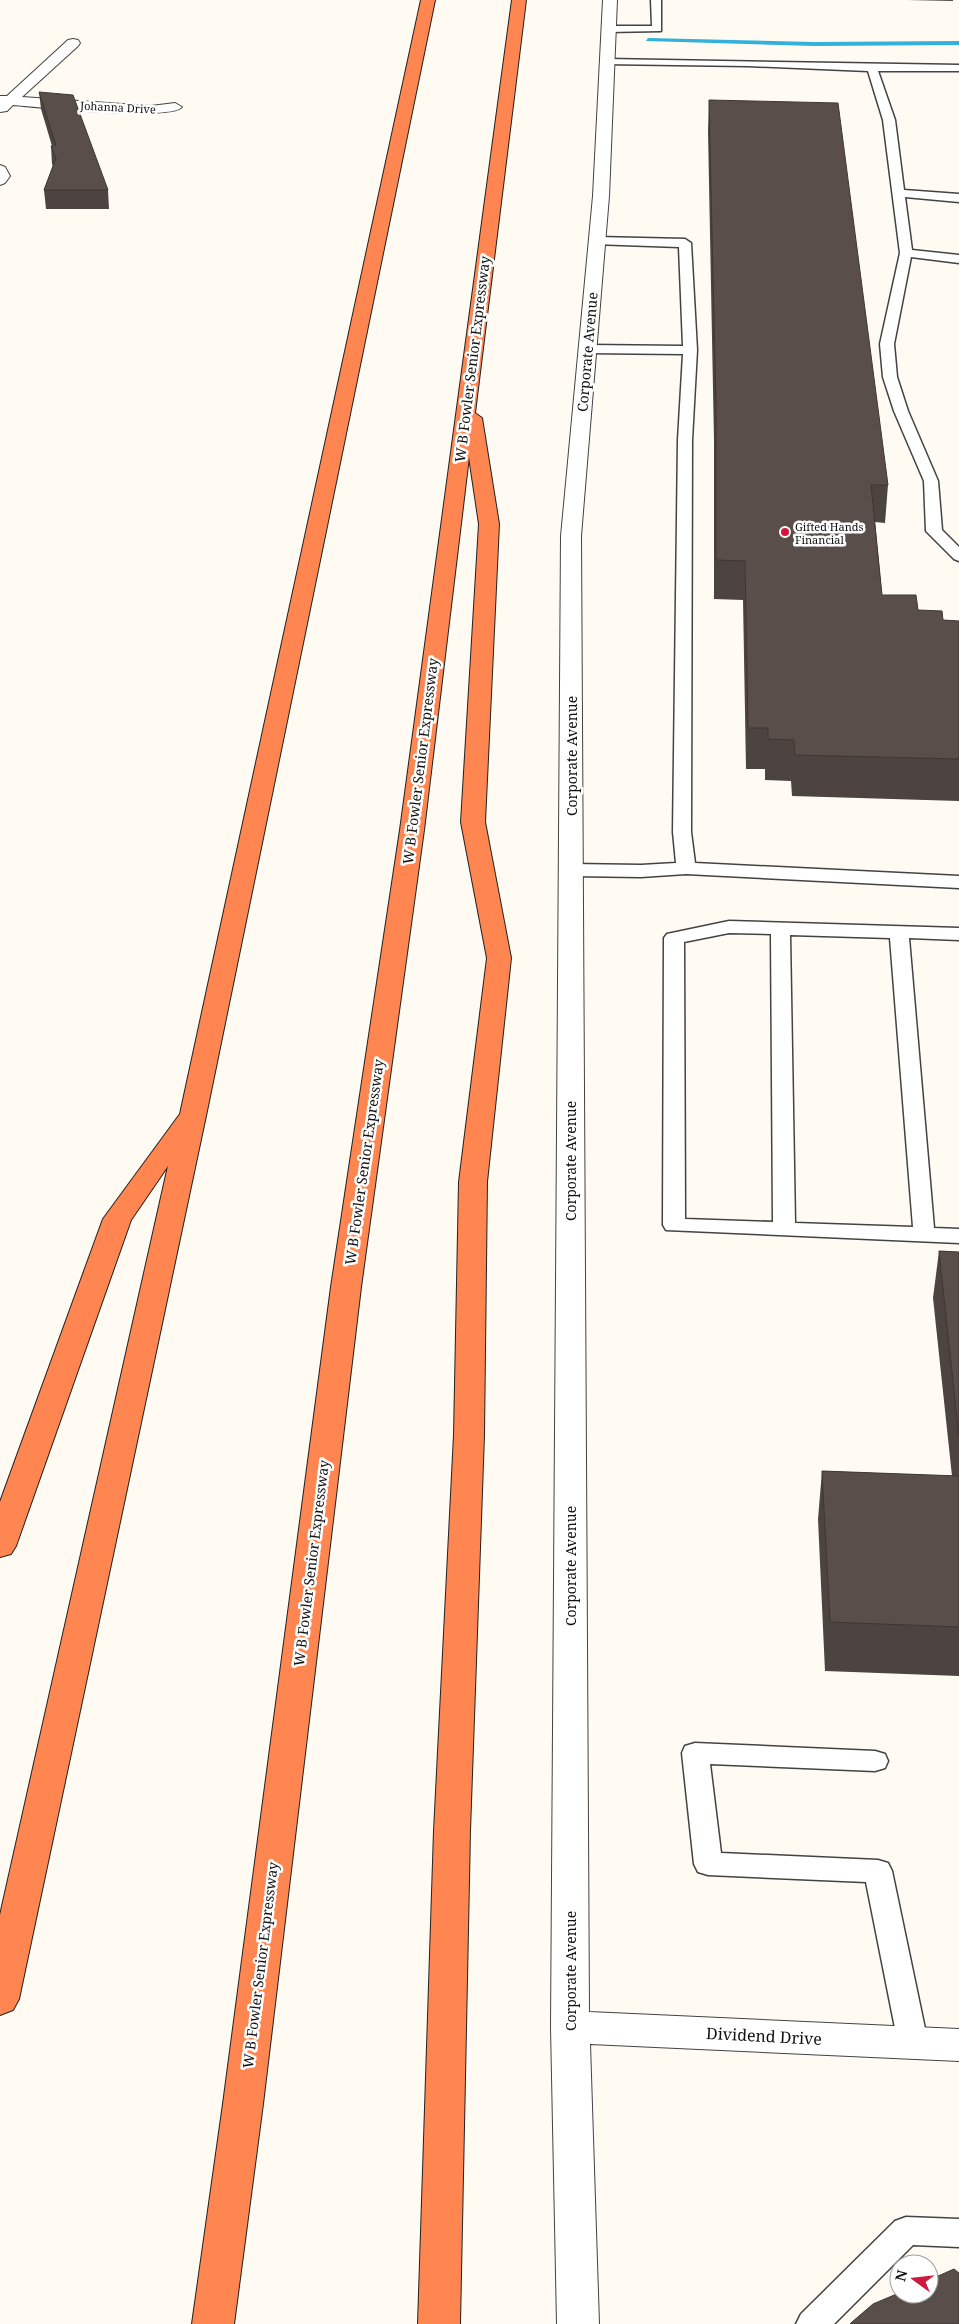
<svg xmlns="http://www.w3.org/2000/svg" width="959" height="2324" font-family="'Noto Serif',serif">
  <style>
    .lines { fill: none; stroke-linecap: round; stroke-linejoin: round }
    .stream { fill: #31b1db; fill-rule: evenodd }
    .service-casing { stroke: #434343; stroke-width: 3 }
    .minor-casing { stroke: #434343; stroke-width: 2 }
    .tertiary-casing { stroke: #434343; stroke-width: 2 }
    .motorway-casing { stroke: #212121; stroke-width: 2 }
    .service { fill: #fff; fill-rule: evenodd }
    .minor { fill: #fff; fill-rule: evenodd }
    .tertiary { fill: #fff; fill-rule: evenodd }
    .motorway { fill: #ff8651; fill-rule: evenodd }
    .wall { fill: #4d4340 }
    .building { fill: #5a4e4b; stroke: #3f3734 }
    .poi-dot { fill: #d0183d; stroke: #fff; stroke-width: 2 }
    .labels { text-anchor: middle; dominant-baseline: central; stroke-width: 5; stroke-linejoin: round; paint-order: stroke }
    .far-street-label { font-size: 11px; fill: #101010; stroke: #fff }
    .far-poi-label { font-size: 11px; fill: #101010; stroke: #fff; text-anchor: start }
    .street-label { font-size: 14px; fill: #101010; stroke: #fff }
    .near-street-label { font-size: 16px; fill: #101010; stroke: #fff }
  </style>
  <rect width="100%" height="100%" fill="#fffbf3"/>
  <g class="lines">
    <!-- stream -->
    <polygon class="stream" points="648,38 814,42 959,41 959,45 814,46 646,41"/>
    <!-- service casing -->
    <g class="service-casing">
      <g id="service">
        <polygon points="651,0 661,0 661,31 608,32 603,29 608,26 652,26"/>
        <polygon points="607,59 959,65 959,71 878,71 895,120 904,190 959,194 959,202 905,197 912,250 959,255 959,263 911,257 894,344 897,377 908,411 938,481 942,530 959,547 959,561 954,559 926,531 924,481 894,411 883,377 880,344 900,253 883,120 868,71 748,66 603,64 602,62"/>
        <polygon points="597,237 685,239 691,243 697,350 692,440 691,832 695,863 959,876 959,888 686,874 641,877 571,876 564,874 562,870 564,866 571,864 641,865 676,863 673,832 678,440 683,354 587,353 580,349 587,345 683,346 679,247 593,244 591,241 593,238"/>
        <path d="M729 921 959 928V940L909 938 934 1228 959 1229V1243L666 1230 663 1225 664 938 667 934ZM729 933 771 934 773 1222 685 1219 684 942ZM790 935 890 938 913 1227 795 1223Z"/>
        <polygon points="695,1743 875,1751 885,1754 888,1761 885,1768 875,1771 710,1764 721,1853 878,1860 888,1863 892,1871 928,2043 923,2052 913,2055 903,2052 898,2043 866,1882 708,1875 698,1872 694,1864 682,1753 685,1746"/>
        <polygon points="906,2217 959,2219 959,2247 913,2245 834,2324 796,2324 801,2314 895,2221"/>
      </g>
    </g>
    <!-- minor casing -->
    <g class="minor-casing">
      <g id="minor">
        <path d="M73 39 78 40 80 43 78 46 22 97 151 106 175 103 182 107C172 121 37 107 13 105L7 111 0 112V96H7L68 40Z"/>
        <polygon points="0,165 5,167 10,176 5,183 0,185"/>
      </g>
    </g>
    <!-- tertiary casing -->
    <g class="tertiary-casing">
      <polygon id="tertiary" points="603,0 617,0 609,196 581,536 589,2012 959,2029 959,2061 590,2044 599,2324 557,2324 551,2027 561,536 593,196"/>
    </g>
    <!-- motorway casing -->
    <g class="motorway-casing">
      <g id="motorway">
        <polygon points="421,0 435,0 207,1111 19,1999 13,2010 0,2015 0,1915 168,1166 131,1220 16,1546 11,1554 0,1557 0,1502 103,1219 180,1114"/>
        <polygon points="512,0 526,0 475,413 482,418 499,524 485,822 511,958 487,1182 484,1435 470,1831 460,2324 418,2324 434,1831 454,1435 459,1182 487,958 461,822 479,524 469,457 424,830 361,1287 263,2104 234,2324 192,2324 223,2104 331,1287 400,830"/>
      </g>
    </g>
    <!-- service -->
    <use href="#service" class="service"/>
    <!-- minor -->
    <use href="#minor" class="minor"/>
    <!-- tertiary -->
    <use href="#tertiary" class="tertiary"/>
    <!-- motorway -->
    <use href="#motorway" class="motorway"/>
  </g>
  <!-- wall -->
  <g class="wall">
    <polygon points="907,0 953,0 953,1"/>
    <polygon points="39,92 108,190 109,209 46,209 44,190 53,166 52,164 51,146 52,146 41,109"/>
    <polygon points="709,100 888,485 885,523 875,522 882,595 943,620 959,621 959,801 792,796 791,781 765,780 765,769 746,769 743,600 714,599 714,441 708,131"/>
    <polygon points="939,1251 959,1252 959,1676 825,1671 818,1519 822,1471 952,1476 933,1298"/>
  </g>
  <!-- building -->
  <g class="building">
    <polygon points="39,92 73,95 108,190 44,190 56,158 51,146 56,145"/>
    <polygon points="709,100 838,103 888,485 871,485 882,595 916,595 918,610 942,611 943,620 959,621 959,759 795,755 794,740 768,739 768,728 748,728 745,561 716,560 716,405"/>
    <polygon points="939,1251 959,1252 959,1437"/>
    <polygon points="822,1471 959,1476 959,1627 830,1622"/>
    <polygon points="954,2269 959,2273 959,2324 850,2324 852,2322 873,2304 899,2293 899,2294 929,2294 929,2280"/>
  </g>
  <!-- markers -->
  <circle class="poi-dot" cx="785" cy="532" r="5"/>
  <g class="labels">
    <!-- far-street labels -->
    <g class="far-street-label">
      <text transform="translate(118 107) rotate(3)">Johanna Drive</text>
    </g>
    <!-- far-poi labels -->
    <g class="far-poi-label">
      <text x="795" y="526">Gifted Hands<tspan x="795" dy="13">Financial</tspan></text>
    </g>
    <!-- street labels -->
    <g class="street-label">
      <text transform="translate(587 352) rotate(-85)">Corporate Avenue</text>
      <text transform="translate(472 359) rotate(-83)">W B Fowler Senior Expressway</text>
      <text transform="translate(571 756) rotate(-90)">Corporate Avenue</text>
      <text transform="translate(420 761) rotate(-83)">W B Fowler Senior Expressway</text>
      <text transform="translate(570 1161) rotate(-90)">Corporate Avenue</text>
      <text transform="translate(364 1162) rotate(-82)">W B Fowler Senior Expressway</text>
      <text transform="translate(311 1563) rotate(-83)">W B Fowler Senior Expressway</text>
      <text transform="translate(570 1566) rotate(-90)">Corporate Avenue</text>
      <text transform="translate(260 1965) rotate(-83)">W B Fowler Senior Expressway</text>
      <text transform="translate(570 1971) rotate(-90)">Corporate Avenue</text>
    </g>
    <!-- near-street labels -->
    <g class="near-street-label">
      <text transform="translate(764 2036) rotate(3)">Dividend Drive</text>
    </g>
  </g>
  <!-- north arrow -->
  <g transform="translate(914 2279) rotate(285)"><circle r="24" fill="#ffffff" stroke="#9f9f9f"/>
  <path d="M0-4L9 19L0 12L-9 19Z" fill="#d0183d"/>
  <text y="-8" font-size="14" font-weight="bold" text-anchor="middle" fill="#101010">N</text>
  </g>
</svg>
